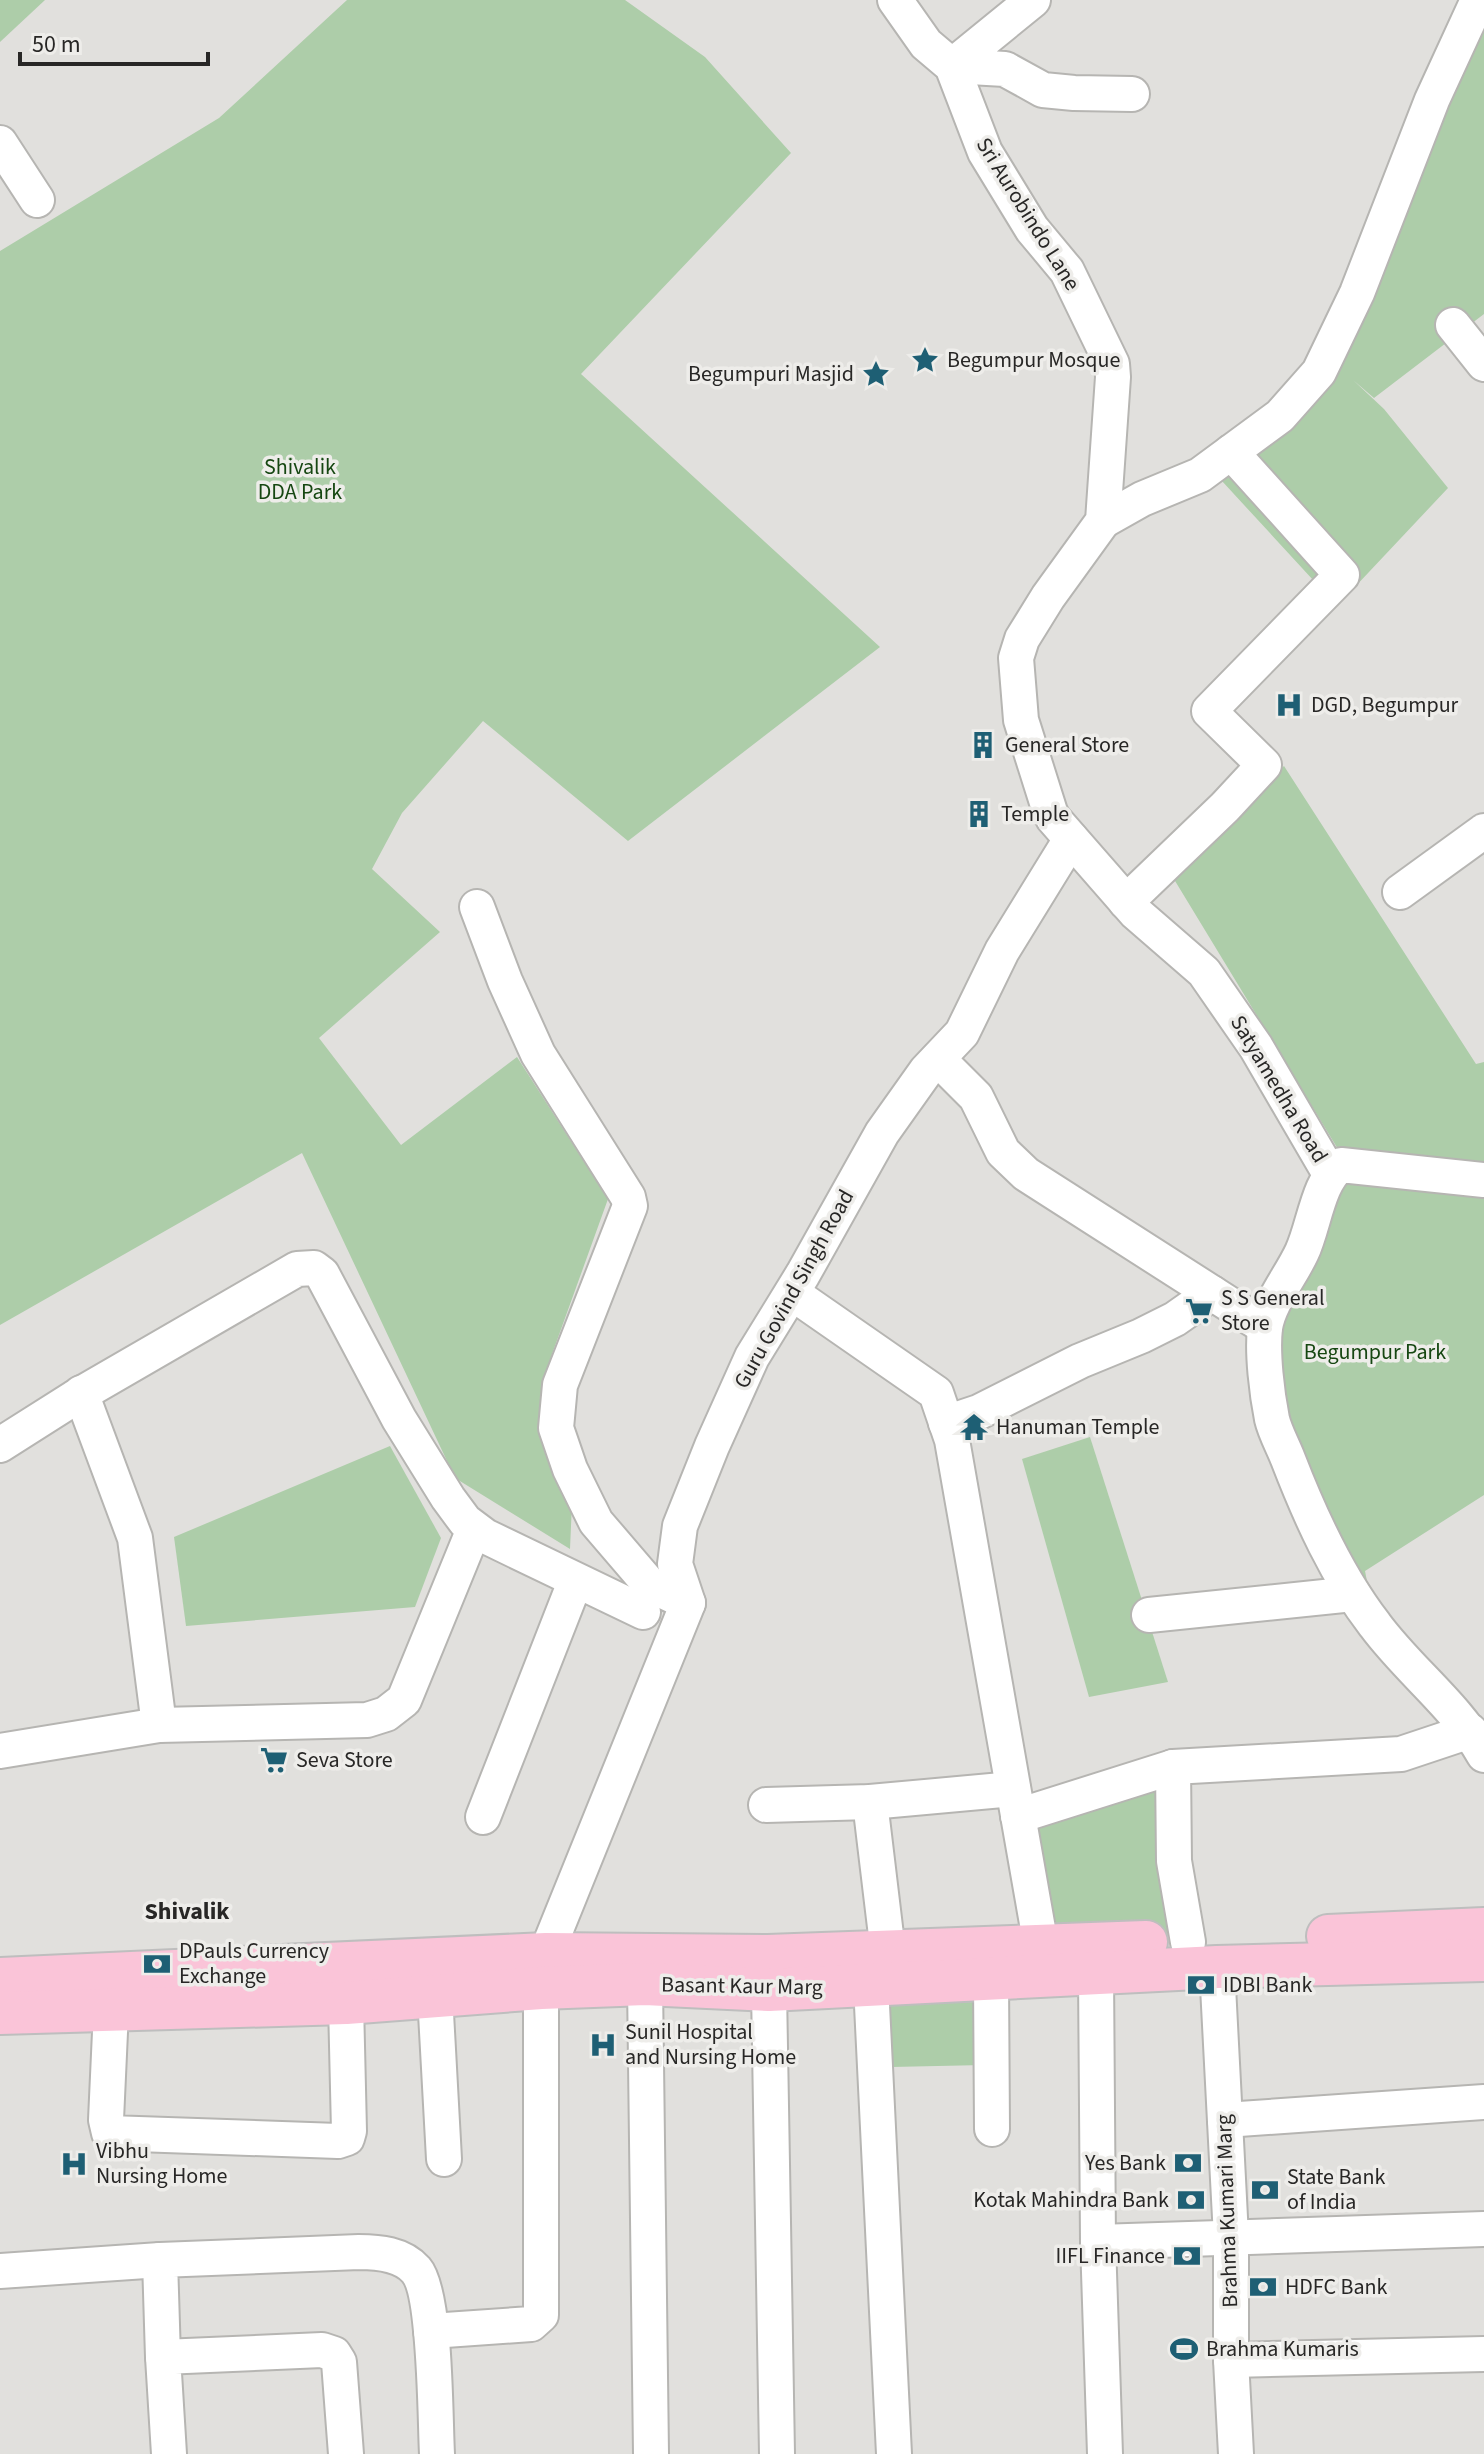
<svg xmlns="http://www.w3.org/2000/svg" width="1484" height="2454" font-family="'Source Sans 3',sans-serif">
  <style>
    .green { fill: #adcda9 }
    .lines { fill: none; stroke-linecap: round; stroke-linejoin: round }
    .minor-casing { stroke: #b6b5b2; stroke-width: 38 }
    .major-casing { stroke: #bebebe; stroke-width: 46 }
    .minor { stroke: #fff; stroke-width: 34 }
    .major { stroke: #fac4d8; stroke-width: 42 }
    .labels { text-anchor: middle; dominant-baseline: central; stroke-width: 7; stroke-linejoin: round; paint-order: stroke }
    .street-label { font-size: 22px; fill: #282726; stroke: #eeedea }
    .poi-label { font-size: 22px; fill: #282726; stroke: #eeedea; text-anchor: start }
    .park-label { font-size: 22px; fill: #164712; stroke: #eeedea }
    .neighbourhood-label { font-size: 24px; font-weight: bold; fill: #282726; stroke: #eeedea }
  </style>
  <rect width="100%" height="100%" fill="#e1e0dd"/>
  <!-- green -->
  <g class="green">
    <polygon points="0,0 45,0 0,42"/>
    <polygon points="347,0 625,0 705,57 791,153 581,374 880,647 628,841 483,721 402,813 372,869 440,932 319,1038 401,1145 517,1057 608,1199 551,1357 543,1426 572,1503 570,1549 455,1478 302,1153 0,1325 0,251 219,118"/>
    <polygon points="1484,0 1484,314 1374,398 1353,380 1384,409 1448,488 1337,606 1210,468 1280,416"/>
    <polygon points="1284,766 1476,1064 1484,1062 1484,1495 1365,1571 1376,1627 1266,1366 1344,1159 1169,871"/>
    <polygon points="1090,1437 1168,1682 1089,1697 1022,1459"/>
    <polygon points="390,1446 441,1538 415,1607 186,1626 174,1537"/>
    <polygon points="1173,1767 1176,1941 1041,1946 1018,1816"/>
    <polygon points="982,2002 984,2065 891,2067 889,2003"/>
  </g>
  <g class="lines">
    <!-- minor casing -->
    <g class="minor-casing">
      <g id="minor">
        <polyline points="895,0 926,44 952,66 985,152 1032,229 1067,271 1112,364 1113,377 1103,521 1048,597 1022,639 1016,658 1021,720 1050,812 1053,818 1136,913 1204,972 1256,1047 1330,1174"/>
        <polyline points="1033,0 952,66 1005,69 1043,90 1074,93 1132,94"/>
        <polyline points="0,143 37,200"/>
        <polyline points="1453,325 1484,364"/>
        <polyline points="1103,521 1142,499 1200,475 1280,416 1319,372 1357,293 1432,100 1478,0"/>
        <polyline points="1400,892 1484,831"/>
        <polyline points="1126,902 1225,807 1264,765 1209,711 1342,575 1231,452"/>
        <polyline points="477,907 505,981 538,1054 628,1197 630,1206 560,1385 556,1428 570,1469 596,1522 650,1585 688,1603"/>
        <polyline points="938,1059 976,1097 1003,1152 1026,1174 1265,1327"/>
        <path d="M1484 1180 1341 1165C1318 1180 1314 1227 1302 1252 1291 1276 1269 1302 1265 1328 1262 1353 1267 1394 1272 1419 1275 1432 1283 1446 1288 1459 1310 1516 1337 1576 1375 1625 1409 1671 1456 1705 1484 1755"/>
        <polyline points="792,1293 936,1393 952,1440 1041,1946"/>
        <polyline points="81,1393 135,1538 159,1725"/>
        <polyline points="946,1423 979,1412 1080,1361 1141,1336 1175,1319 1212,1293"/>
        <polyline points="0,1445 74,1398 297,1269 314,1268 322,1274 399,1419 448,1498 465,1521 485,1536 643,1612"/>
        <polyline points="1149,1615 1353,1594"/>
        <polyline points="0,1751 159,1725 367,1720 386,1714 404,1700 474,1529"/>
        <polyline points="1173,1767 1174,1861 1188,1942"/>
        <polyline points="870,1802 888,1952"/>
        <polyline points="766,1805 870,1802 1013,1789"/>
        <polyline points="1018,1816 1173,1767 1401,1754 1470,1731"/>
        <polyline points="483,1817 575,1582"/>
        <polyline points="1217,1967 1231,2237 1231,2360 1236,2454"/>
        <polyline points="1096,1973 1098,2242 1105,2454"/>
        <polyline points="991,1979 992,2129"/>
        <polyline points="645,1984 651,2454"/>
        <polyline points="871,1985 894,2454"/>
        <polyline points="769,1990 777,2454"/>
        <polyline points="435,1995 444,2159"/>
        <polyline points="111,2010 106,2120 109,2133 338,2141 347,2138 349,2131 346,2003"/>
        <polyline points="1225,2120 1484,2102"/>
        <polyline points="1098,2242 1484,2229"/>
        <polyline points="0,2271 160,2260"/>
        <polyline points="431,2331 531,2324 541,2315 541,1988 546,1954 688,1603 675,1564 680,1526 712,1446 752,1357 803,1274 882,1133 926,1071 962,1033 1002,951 1071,839"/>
        <path d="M163 2357 160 2260 359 2252C379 2252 402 2254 416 2270 436 2293 435 2419 437 2454"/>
        <polyline points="1231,2360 1484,2354"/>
        <polyline points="169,2454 163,2357 322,2350 334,2354 339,2362 346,2454"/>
      </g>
    </g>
    <!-- major casing -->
    <g class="major-casing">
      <g id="major">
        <polyline points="1328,1936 1484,1929"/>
        <polyline points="0,1979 546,1954 768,1956 1146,1942"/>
        <polyline points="0,2013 346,2003 541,1988 645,1984 769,1990 1217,1967 1484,1960"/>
      </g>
    </g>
    <!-- minor -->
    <use href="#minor" class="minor"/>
    <!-- major -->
    <use href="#major" class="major"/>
  </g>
  <!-- icons -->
  <defs>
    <g id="sight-bare" transform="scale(2.16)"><path d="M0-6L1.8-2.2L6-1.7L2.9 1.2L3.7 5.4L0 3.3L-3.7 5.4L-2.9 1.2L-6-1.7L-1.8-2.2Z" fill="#1e5f74" stroke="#eeedea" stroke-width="2.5" paint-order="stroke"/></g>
    <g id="hospital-bare" transform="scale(2.16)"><path d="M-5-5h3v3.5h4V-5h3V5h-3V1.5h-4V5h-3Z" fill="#1e5f74" stroke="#eeedea" stroke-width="2.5" paint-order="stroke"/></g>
    <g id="building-bare" transform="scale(2.16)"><path d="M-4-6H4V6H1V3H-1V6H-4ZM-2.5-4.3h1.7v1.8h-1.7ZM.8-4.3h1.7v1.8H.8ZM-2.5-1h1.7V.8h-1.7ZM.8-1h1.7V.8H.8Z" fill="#1e5f74" stroke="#eeedea" stroke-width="2.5" paint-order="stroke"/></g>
    <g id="supermarket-bare" transform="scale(2.16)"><path d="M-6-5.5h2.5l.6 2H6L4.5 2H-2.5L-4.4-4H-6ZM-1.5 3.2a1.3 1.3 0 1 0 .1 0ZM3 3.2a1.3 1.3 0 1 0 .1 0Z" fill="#1e5f74" stroke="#eeedea" stroke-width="2.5" paint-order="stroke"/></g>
    <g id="temple-bare" transform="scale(2.16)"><path d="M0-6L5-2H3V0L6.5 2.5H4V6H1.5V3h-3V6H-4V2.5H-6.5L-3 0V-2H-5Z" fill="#1e5f74" stroke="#eeedea" stroke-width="2.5" paint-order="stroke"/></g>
    <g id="bank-bare" transform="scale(2.16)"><path d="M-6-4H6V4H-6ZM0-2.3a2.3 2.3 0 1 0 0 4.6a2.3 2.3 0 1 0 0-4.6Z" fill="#1e5f74" stroke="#eeedea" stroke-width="2.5" paint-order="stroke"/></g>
    <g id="stadium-bare" transform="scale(2.16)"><path d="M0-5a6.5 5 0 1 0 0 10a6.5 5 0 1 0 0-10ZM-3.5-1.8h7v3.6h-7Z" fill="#1e5f74" stroke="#eeedea" stroke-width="2.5" paint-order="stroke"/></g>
  </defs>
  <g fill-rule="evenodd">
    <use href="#sight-bare" x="925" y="360"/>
    <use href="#sight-bare" x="876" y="374"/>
    <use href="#hospital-bare" x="1289" y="705"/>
    <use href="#building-bare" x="983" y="745"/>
    <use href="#building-bare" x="979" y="814"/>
    <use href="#supermarket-bare" x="1199" y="1311"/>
    <use href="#temple-bare" x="974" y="1427"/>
    <use href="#supermarket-bare" x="274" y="1760"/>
    <use href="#bank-bare" x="157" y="1964"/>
    <use href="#bank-bare" x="1201" y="1985"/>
    <use href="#hospital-bare" x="603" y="2045"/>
    <use href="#bank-bare" x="1188" y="2163"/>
    <use href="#hospital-bare" x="74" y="2164"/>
    <use href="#bank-bare" x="1265" y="2190"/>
    <use href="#bank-bare" x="1191" y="2200"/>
    <use href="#bank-bare" x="1187" y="2256"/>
    <use href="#bank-bare" x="1263" y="2287"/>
    <use href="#stadium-bare" x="1184" y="2349"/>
  </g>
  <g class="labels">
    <!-- street labels -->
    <g class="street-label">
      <text transform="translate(1028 214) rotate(58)">Sri Aurobindo Lane</text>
      <text transform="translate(1279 1089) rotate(59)">Satyamedha Road</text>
      <text transform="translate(794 1289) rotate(-61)">Guru Govind Singh Road</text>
      <text transform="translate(742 1986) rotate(1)">Basant Kaur Marg</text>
      <text transform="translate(1227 2211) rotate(-92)">Brahma Kumari Marg</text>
    </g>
    <!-- poi labels -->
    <g class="poi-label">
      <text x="947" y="360">Begumpur Mosque</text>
      <text x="854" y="374" text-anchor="end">Begumpuri Masjid</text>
      <text x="1311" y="705">DGD, Begumpur</text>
      <text x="1005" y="745">General Store</text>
      <text x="1001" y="814">Temple</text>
      <text x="1221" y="1298">S S General<tspan x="1221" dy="25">Store</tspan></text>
      <text x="996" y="1427">Hanuman Temple</text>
      <text x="296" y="1760">Seva Store</text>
      <text x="179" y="1951">DPauls Currency<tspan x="179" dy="25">Exchange</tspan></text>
      <text x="1223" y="1985">IDBI Bank</text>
      <text x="625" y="2032">Sunil Hospital<tspan x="625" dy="25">and Nursing Home</tspan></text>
      <text x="96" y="2151">Vibhu<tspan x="96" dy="25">Nursing Home</tspan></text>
      <text x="1166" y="2163" text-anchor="end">Yes Bank</text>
      <text x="1287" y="2177">State Bank<tspan x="1287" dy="25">of India</tspan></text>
      <text x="1169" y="2200" text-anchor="end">Kotak Mahindra Bank</text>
      <text x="1165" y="2256" text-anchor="end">IIFL Finance</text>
      <text x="1285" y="2287">HDFC Bank</text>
      <text x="1206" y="2349">Brahma Kumaris</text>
    </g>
    <!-- park labels -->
    <g class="park-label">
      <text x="300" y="467">Shivalik<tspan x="300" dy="25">DDA Park</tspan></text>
      <text x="1375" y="1352">Begumpur Park</text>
    </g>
    <!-- neighbourhood labels -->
    <g class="neighbourhood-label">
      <text x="187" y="1911">Shivalik</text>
    </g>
  </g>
  <!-- scale -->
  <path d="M20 52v12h188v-12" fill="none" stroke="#282726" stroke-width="4"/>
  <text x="32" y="52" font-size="24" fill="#282726" stroke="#eeedea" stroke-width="6" paint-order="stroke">50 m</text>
</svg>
